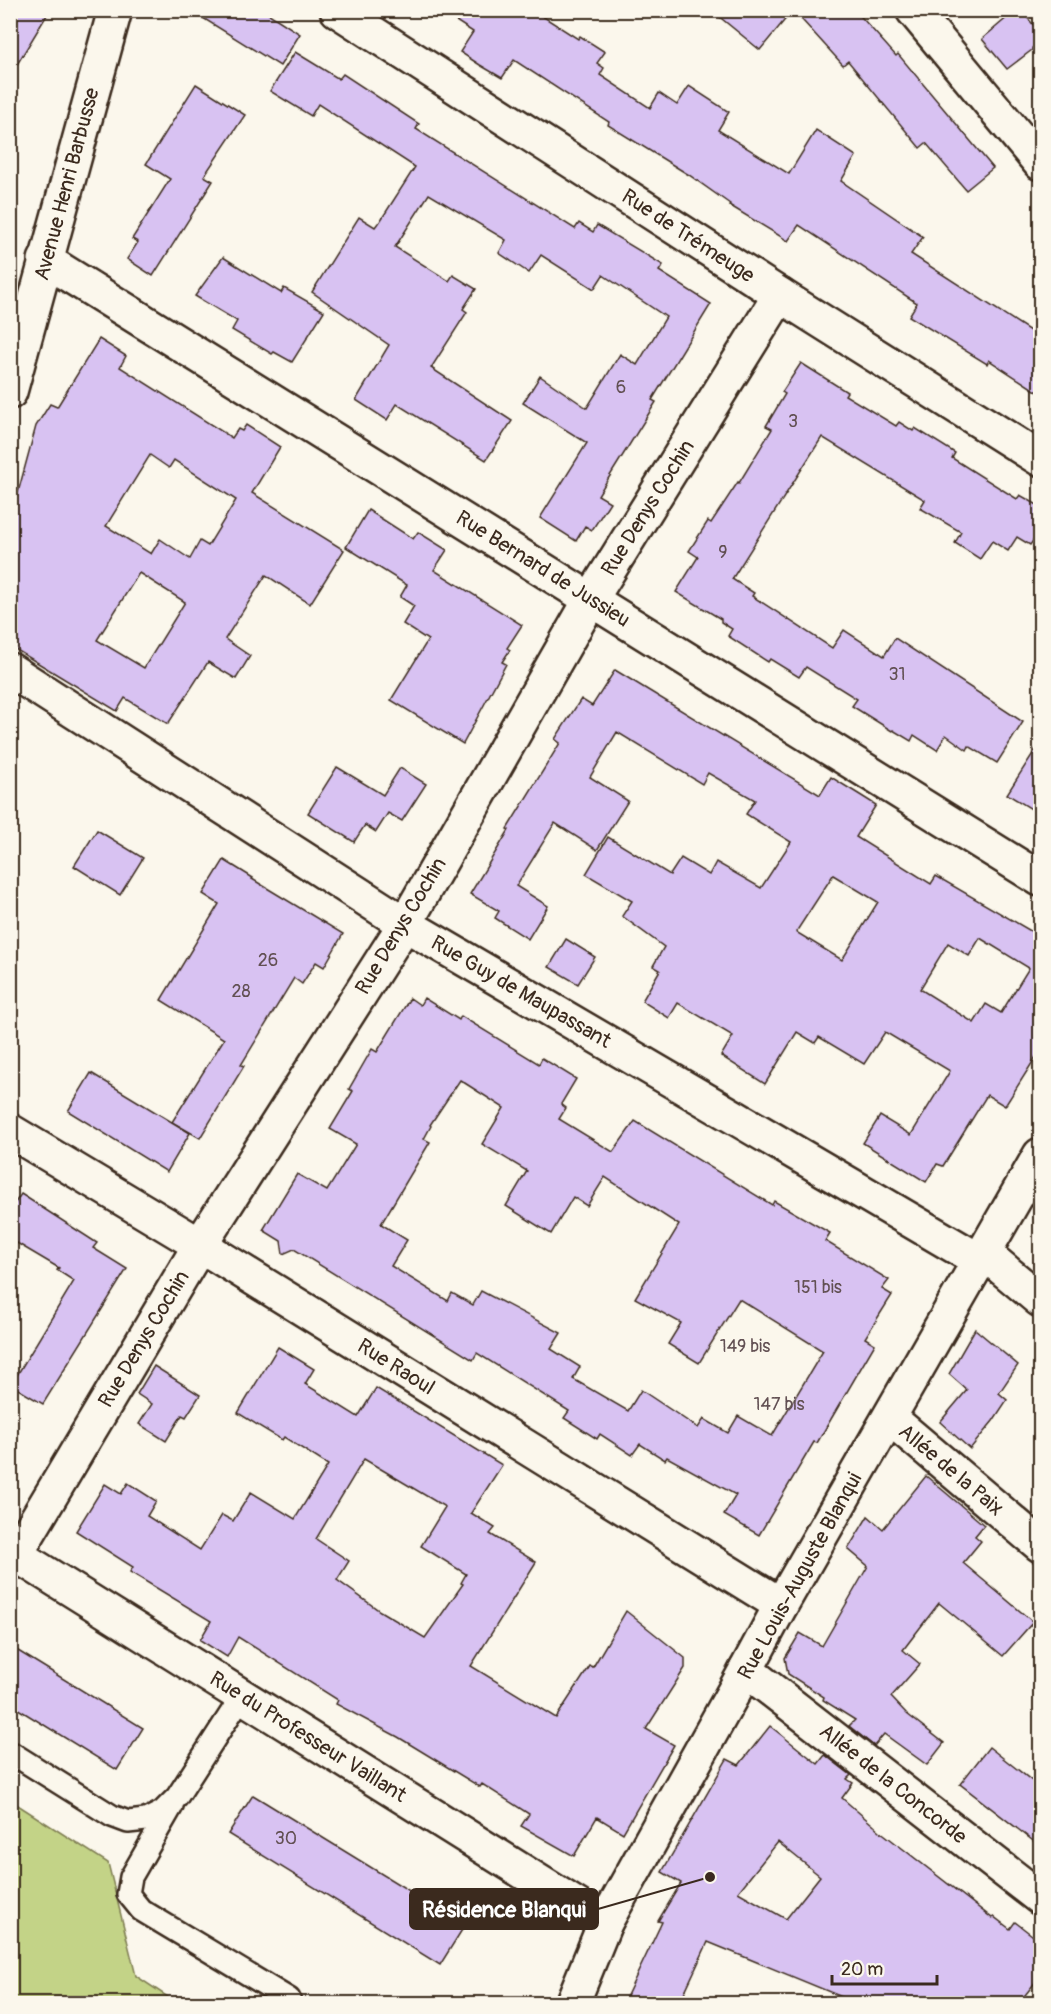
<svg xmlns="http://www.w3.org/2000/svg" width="1051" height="2014" font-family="Pangolin,sans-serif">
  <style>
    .green { fill: #c3d387; stroke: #7f7e52; stroke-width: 1.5 }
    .building { fill: #d8c2f2; stroke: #3b2a1e; stroke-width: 1.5; fill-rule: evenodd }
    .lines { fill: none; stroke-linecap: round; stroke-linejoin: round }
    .service-casing { stroke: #3b2a1e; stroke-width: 26 }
    .minor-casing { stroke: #3b2a1e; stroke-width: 38 }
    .tertiary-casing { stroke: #3b2a1e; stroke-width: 38 }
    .service { stroke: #fbf7ec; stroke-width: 21 }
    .minor { stroke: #fbf7ec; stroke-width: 33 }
    .tertiary { stroke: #fbf7ec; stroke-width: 33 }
    .labels { text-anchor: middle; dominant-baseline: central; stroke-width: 5; stroke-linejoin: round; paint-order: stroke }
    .number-label { font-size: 18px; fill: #625053 }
    .street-label { font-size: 21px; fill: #3b2a1e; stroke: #fbf7ec }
    .leader { fill: none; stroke: #3b2a1e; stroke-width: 2 }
    .callout-dot { fill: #3b2a1e; stroke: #fbf7ec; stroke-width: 2 }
    .callout { fill: #3b2a1e; stroke: #3b2a1e; stroke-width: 2 }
    .callout-label { font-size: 22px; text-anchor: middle; font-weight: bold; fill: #fff }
  </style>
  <rect width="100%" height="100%" fill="#fbf7ec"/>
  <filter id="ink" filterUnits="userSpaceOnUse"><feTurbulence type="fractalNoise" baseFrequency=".0167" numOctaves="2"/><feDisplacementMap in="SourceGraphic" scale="12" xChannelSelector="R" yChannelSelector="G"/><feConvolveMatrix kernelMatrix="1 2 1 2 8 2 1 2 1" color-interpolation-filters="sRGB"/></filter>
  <g filter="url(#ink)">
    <!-- green -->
    <polygon class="green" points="10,1800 108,1863 136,1976 177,2003 11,2003"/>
    <!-- building -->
    <g class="building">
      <polygon points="10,10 50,10 10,76"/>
      <polygon points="190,10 263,10 300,34 280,66"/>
      <polygon points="439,10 533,10 578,39 580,36 605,52 597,63 604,68 600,75 650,108 659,93 677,105 689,86 729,112 718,130 789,174 816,130 856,156 841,181 923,237 911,254 1041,338 1041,394 989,360 987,364 909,316 917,303 799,225 788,241 729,205 730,204 689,175 608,125 609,122 514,60 502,78 480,65 460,52 473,32"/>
      <polygon points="711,10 793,10 760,50"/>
      <polygon points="793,10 855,10 896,56 898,54 993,168 966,190 926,143 920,148 848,61 843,65"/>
      <polygon points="1016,10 1021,10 1041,34 1041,41 1032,48 1032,50 1007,69 982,39"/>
      <polygon points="295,52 339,79 343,74 419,124 416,129 575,229 579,223 593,232 597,225 663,265 659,271 711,304 652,400 656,402 598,495 610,502 592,530 585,526 576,541 540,518 587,443 523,403 540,376 587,408 620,354 637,365 666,317 603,275 594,289 541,255 529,273 499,253 506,240 429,194 395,247 449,281 453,275 476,289 463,309 467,312 431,368 512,421 486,460 397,404 387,420 356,400 389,345 312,292 359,217 375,227 378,223 379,223 415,167 318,104 311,116 270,91"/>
      <polygon points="196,84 245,115 204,176 213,181 153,276 127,259 138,242 132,239 170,179 146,164"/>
      <polygon points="223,257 281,293 284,288 324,311 292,362 274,352 272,354 232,330 237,321 195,296"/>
      <path d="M99 339 126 356 120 367 232 438 238 429 242 431 246 425 280 447 252 493 344 550 310 604 266 575 225 639 250 656 236 679 208 662 168 724 125 698 117 711 10 646V522L36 426 50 404 57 407ZM150 455 169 468 174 460 236 500 208 546 200 541 190 559 160 539 151 554 106 526ZM139 573 185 602 144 668 97 640Z"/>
      <polygon points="801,363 847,392 845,395 896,426 899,422 913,431 915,428 955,453 952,458 1017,499 1020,495 1041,507 1041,530 1030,545 1017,537 1008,551 992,541 980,559 955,543 961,532 920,508 925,500 822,437 732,579 754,593 752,596 832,648 844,630 884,656 895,638 1023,722 997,763 969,746 967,750 946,735 937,750 914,735 911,741 893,730 892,731 852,706 857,699 806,667 799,677 770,659 768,662 728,636 732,629 721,622 721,619 676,592 698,557 689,551 708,521 711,523 738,482 739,483 772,429 766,426 785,394 782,392"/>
      <polygon points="368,510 413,539 418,532 447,550 434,570 522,625 507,648 510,650 502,662 506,664 463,744 391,700 428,640 403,624 414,606 400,597 407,585 346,547"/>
      <path d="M615 670 820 795 831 777 860 795 876 805 856 837 931 884 936 876 1041 937V1049L1005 1106 987 1095 943 1166 937 1164 926 1182 863 1143 880 1116 911 1135 950 1071 885 1032 864 1064 819 1037 815 1043 797 1032 765 1084 721 1056 733 1036 678 1003 669 1018 642 1001 660 970 653 966 664 947 622 916 632 901 586 874 608 837 670 875 681 858 709 875 716 862 761 888 791 842 746 814 755 800 708 773 702 784 617 732 590 777 628 801 597 850 555 823 516 886 548 906 528 939 495 918 499 911 470 894 509 830 507 829 560 743 555 739 581 699 592 706ZM833 875 878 902 842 960 796 932ZM980 938 1029 968 1001 1013 986 1004 974 1023 920 989 948 943 969 956Z"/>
      <polygon points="1041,741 1041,815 1007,794"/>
      <polygon points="337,767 383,795 400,768 426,784 402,821 388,813 376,832 365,825 354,842 308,813"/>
      <polygon points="97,830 143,858 120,895 74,866"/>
      <polygon points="224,860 253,878 252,879 343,934 324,967 316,962 302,984 294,978 241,1065 244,1066 200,1138 172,1122 224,1039 161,1000 219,904 203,894"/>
      <polygon points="566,939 595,957 578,984 549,967"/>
      <path d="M410 998 420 1005 424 998 459 1020 461 1016 539 1064 542 1058 576 1079 561 1104 566 1108 559 1119 613 1152 635 1121 772 1205 774 1201 830 1233 825 1241 889 1280 882 1289 892 1295 865 1338 875 1344 817 1443 814 1442 759 1535 724 1515 736 1495 667 1457 665 1460 640 1444 632 1455 600 1434 597 1439 564 1418 569 1411 477 1353 473 1360 294 1249 283 1254 281 1241 263 1230 297 1174 327 1191 356 1144 330 1129 353 1091 349 1089 372 1049 377 1052ZM460 1080 504 1108 482 1144 527 1171 506 1206 551 1234 573 1197 587 1206 605 1177 679 1225 635 1298 681 1323 668 1344 699 1363 739 1299 823 1351 772 1436 738 1416 728 1433 704 1419 698 1428 641 1390 628 1411 573 1379 580 1367 551 1349 561 1333 481 1291 473 1305 452 1293 448 1301 391 1266 407 1240 381 1224 430 1142 424 1139 431 1126 430 1125Z"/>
      <polygon points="91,1073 190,1133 167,1172 68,1111"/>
      <polygon points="21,1194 97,1243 93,1248 127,1269 43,1404 11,1385 74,1281 57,1270 59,1268 10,1239 10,1210"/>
      <polygon points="975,1329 1018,1365 999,1393 1007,1400 993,1421 970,1449 940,1422 967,1390 949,1374"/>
      <path d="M278 1347 314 1369 305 1384 358 1417 376 1388 502 1465 471 1513 495 1528 490 1534 536 1562 471 1666 556 1718 590 1666 593 1667 626 1611 685 1658V1668L646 1729 674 1745 623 1833 597 1817 574 1856 521 1826 529 1814 482 1784 480 1787 398 1737 336 1704 338 1700 238 1637 227 1657 200 1640 211 1621 130 1572 133 1567 76 1531 105 1484 121 1494 128 1483 156 1501 147 1516 200 1550 222 1515 233 1521 251 1492 295 1519 328 1465 284 1437 282 1440 238 1413ZM364 1459 445 1507 421 1546 466 1574 461 1583 463 1584 425 1638 380 1611 337 1580 349 1561 316 1539Z"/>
      <polygon points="154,1366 200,1395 186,1417 182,1415 166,1441 139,1424 152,1404 137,1394"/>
      <polygon points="926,1476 984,1525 975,1536 981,1541 963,1563 1033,1622 1003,1656 939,1603 903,1650 920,1664 891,1697 907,1714 944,1743 927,1765 884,1734 874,1746 849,1726 855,1720 823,1700 824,1697 788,1674 785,1658 800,1633 822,1646 868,1566 848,1549 868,1516 883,1529"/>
      <polygon points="10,1646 143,1728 117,1770 10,1704"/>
      <path d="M770 1726 818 1764 825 1755 851 1775 847 1779 853 1783 842 1798 880 1831 992 1918 994 1917 1010 1929 1015 1922 1041 1942V1975L1018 2004H859L708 1942 679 2004H623L662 1922 658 1921 681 1883 662 1872 727 1759 739 1765ZM778 1842 820 1876 786 1919 738 1892Z"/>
      <polygon points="989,1747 1041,1788 1041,1847 960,1784"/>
      <polygon points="253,1795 465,1925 440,1965 228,1834"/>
    </g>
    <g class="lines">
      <!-- service casing -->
      <g class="service-casing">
        <g id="service">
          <polyline points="10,1752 112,1816 128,1822 146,1820 162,1812 177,1797 242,1696"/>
          <polyline points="172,1806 131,1877 128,1894 141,1910 289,1999"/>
        </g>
      </g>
      <!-- minor casing -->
      <g class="minor-casing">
        <g id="minor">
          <polyline points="337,10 780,295 1040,459"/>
          <polyline points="913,10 1040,163"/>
          <polyline points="45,260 1040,879"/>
          <polyline points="10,670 405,924 980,1261"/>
          <polyline points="10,1131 200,1245 781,1605"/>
          <polyline points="984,1253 1040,1300"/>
          <polyline points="890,1418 1040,1545"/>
          <polyline points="10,1551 605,1923 746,1670 781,1605 1040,1155"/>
          <polyline points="16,1554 200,1245 405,924 591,599 780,295"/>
          <polyline points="746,1670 1040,1898"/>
        </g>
      </g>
      <!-- tertiary casing -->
      <g class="tertiary-casing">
        <g id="tertiary">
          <polyline points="10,392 115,10"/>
          <polyline points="572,2004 605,1923"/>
        </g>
      </g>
      <!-- service -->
      <use href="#service" class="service"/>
      <!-- minor -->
      <use href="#minor" class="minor"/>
      <!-- tertiary -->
      <use href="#tertiary" class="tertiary"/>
    </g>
  </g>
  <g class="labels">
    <!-- number labels -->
    <g class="number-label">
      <text x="621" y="387">6</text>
      <text x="793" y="421">3</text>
      <text x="723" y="552">9</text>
      <text x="897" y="674">31</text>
      <text x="268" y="960">26</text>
      <text x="241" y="991">28</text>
      <text x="818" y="1287">151 bis</text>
      <text x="745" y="1346">149 bis</text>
      <text x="779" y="1404">147 bis</text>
      <text x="286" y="1838">30</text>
    </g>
    <!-- street labels -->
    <g class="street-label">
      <text transform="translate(67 184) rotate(-75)">Avenue Henri Barbusse</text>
      <text transform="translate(688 236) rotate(33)">Rue de Trémeuge</text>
      <text transform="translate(648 508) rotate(-58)">Rue Denys Cochin</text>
      <text transform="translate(543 569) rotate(32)">Rue Bernard de Jussieu</text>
      <text transform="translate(401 926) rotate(-59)">Rue Denys Cochin</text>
      <text transform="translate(521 992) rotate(30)">Rue Guy de Maupassant</text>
      <text transform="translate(144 1339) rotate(-59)">Rue Denys Cochin</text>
      <text transform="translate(396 1367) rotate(32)">Rue Raoul</text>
      <text transform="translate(951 1470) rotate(40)">Allée de la Paix</text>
      <text transform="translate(800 1576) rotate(-61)">Rue Louis-Auguste Blanqui</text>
      <text transform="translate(308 1737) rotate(32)">Rue du Professeur Vaillant</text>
      <text transform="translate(893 1784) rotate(38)">Allée de la Concorde</text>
    </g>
  </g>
  <!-- callouts -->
  <path class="leader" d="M710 1877L598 1909"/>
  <circle class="callout-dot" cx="710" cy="1877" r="6"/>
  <rect class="callout" x="410" y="1889" width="188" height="40" rx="6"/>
  <g class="callout-label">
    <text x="504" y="1917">Résidence Blanqui</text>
  </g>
  <!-- margin -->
  <rect width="1051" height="2014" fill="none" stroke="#fbf7ec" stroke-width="36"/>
  <rect x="18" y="18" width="1015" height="1978" fill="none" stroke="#3b2a1e" stroke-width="2" filter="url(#ink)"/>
  <!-- scale -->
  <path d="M832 1975v9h105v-9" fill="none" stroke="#3b2a1e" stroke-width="3"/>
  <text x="841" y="1975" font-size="18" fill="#3b2a1e" stroke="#fbf7ec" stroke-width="4.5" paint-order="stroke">20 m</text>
</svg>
